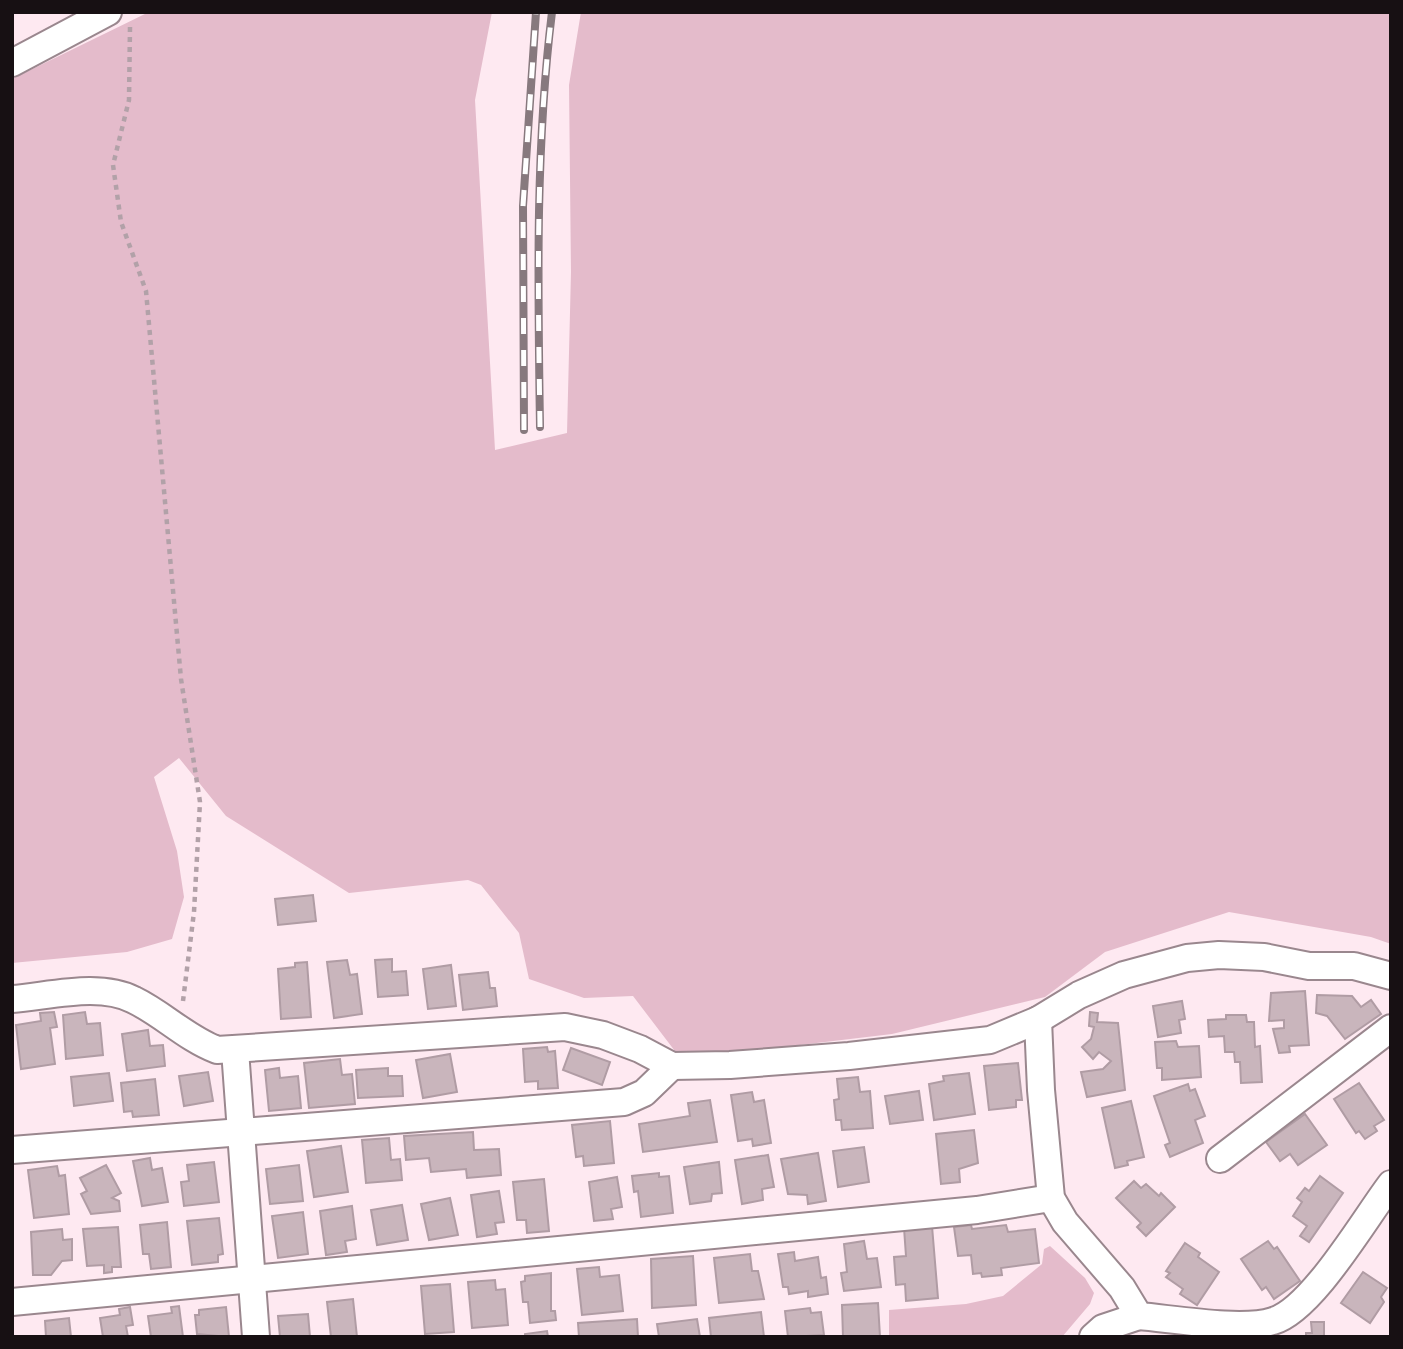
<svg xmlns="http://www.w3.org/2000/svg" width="1403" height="1349" font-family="Poppins,sans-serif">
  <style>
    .green { fill: #e4bbcb }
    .building { fill: #c9b5bc; stroke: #b09ca4; stroke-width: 2 }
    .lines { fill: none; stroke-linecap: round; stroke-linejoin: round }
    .street-casing { stroke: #9a878e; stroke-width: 30 }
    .path { stroke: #b2a1a8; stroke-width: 4.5; stroke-dasharray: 5 5; stroke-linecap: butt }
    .street { stroke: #fff; stroke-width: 26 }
    .rail-casing { stroke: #87797e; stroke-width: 8 }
    .rail { stroke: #fff; stroke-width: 5; stroke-dasharray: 16; stroke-linecap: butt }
  </style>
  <rect width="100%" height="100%" fill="#fee9f1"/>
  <!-- green -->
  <g class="green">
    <polygon points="149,12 492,12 475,100 495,450 567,433 571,272 569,85 581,12 1391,12 1391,944 1371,937 1229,912 1105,952 1045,997 892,1034 681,1059 633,996 584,998 529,979 519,933 481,885 468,880 349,893 226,816 179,758 154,777 177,851 184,897 172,939 127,952 12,963 12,79"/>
    <polygon points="1050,1246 1085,1278 1094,1293 1090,1304 1062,1337 889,1337 889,1310 966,1304 1003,1296 1042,1264 1044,1249"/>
  </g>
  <!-- building -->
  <g class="building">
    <polygon points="313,895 316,921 278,925 275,899"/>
    <polygon points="392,959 392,972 406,971 408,995 378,997 375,960"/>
    <polygon points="347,960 350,975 357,974 362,1014 334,1018 327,962"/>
    <polygon points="307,962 311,1017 281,1019 278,969 295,967 295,963"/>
    <polygon points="451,965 456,1006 428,1009 423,969"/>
    <polygon points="488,972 490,988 495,988 497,1006 463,1010 459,975"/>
    <polygon points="1305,991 1309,1045 1289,1046 1290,1052 1279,1053 1273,1029 1284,1028 1284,1020 1269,1021 1271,993"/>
    <polygon points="1317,995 1352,996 1361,1007 1371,1000 1381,1014 1345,1039 1327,1016 1316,1013"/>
    <polygon points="1182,1001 1185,1019 1179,1020 1181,1033 1158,1037 1153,1006"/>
    <polygon points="54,1012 57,1027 50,1028 55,1064 21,1069 16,1025 41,1021 40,1013"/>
    <polygon points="85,1012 87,1024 100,1023 103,1055 66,1059 63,1015"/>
    <polygon points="1090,1012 1098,1013 1097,1022 1118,1023 1125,1090 1087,1097 1081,1072 1103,1069 1111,1061 1099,1052 1093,1059 1082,1047 1091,1039 1094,1027 1089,1026"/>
    <polygon points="1226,1015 1246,1015 1247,1022 1254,1022 1255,1047 1260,1046 1262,1082 1241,1083 1240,1062 1235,1062 1234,1052 1225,1052 1224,1036 1209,1037 1208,1020 1226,1019"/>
    <polygon points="148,1030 150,1046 163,1045 165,1066 127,1071 122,1034"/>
    <polygon points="1176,1041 1178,1047 1199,1046 1201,1077 1162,1080 1162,1068 1157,1068 1155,1042"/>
    <polygon points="547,1047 548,1052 555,1051 558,1088 538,1089 538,1081 525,1082 523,1049"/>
    <polygon points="571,1048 610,1062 602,1085 563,1070"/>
    <polygon points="450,1054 457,1092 423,1098 416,1060"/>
    <polygon points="340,1059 342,1075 352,1074 355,1104 309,1108 304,1063"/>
    <polygon points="1018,1063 1022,1100 1016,1100 1016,1107 989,1110 984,1066"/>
    <polygon points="279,1068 280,1078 298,1076 301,1108 269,1111 265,1070"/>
    <polygon points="388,1068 388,1076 402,1076 403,1096 358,1098 356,1070"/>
    <polygon points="208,1072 213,1101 184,1106 179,1076"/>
    <polygon points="109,1073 113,1101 74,1106 71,1077"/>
    <polygon points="969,1073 975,1114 934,1120 929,1084 944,1081 943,1076"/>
    <polygon points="858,1077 860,1092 870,1091 873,1128 842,1130 841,1120 836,1120 834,1100 839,1099 837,1079"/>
    <polygon points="155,1079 159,1115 133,1117 132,1111 124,1112 121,1083"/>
    <polygon points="1359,1083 1384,1120 1374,1126 1377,1131 1365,1139 1359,1131 1356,1133 1334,1099"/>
    <polygon points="1188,1084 1190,1091 1195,1089 1205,1116 1195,1120 1203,1143 1170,1157 1165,1145 1170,1143 1154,1096"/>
    <polygon points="919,1091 923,1120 890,1124 885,1096"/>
    <polygon points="752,1092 754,1102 764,1100 771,1143 753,1146 752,1139 738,1141 731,1095"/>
    <polygon points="710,1100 717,1142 643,1152 639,1124 690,1116 688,1103"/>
    <polygon points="1131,1101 1144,1157 1127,1161 1128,1165 1115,1168 1102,1108"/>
    <polygon points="1305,1114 1327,1145 1298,1165 1290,1154 1280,1161 1266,1142"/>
    <polygon points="610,1121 614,1163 584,1166 583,1156 576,1157 572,1125"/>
    <polygon points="974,1130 978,1163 959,1169 960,1182 941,1184 936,1134"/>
    <polygon points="473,1132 474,1150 499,1149 501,1175 467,1178 466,1169 431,1172 429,1158 406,1160 404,1136"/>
    <polygon points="389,1138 391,1160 400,1159 402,1180 366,1183 362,1140"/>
    <polygon points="341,1146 348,1192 314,1197 307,1151"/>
    <polygon points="864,1147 869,1182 838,1187 833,1151"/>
    <polygon points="818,1153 826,1201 808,1204 807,1195 788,1194 781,1159"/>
    <polygon points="768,1155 774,1187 762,1189 763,1200 742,1204 735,1160"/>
    <polygon points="150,1158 152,1170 162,1168 168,1202 142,1206 133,1161"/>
    <polygon points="214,1162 219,1202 184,1206 181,1182 189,1181 187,1165"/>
    <polygon points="719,1162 722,1193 712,1194 711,1201 690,1204 684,1167"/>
    <polygon points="106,1165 121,1193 112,1198 119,1201 120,1211 91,1214 81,1194 87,1191 80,1178"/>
    <polygon points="299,1165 303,1201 270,1204 266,1169"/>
    <polygon points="57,1166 59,1176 65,1175 69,1214 34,1218 28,1170"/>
    <polygon points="659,1173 659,1177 669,1176 673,1213 641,1217 638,1191 634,1192 632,1176"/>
    <polygon points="1320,1176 1343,1193 1309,1242 1300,1236 1307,1226 1293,1216 1302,1202 1297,1198 1305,1188 1309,1191"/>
    <polygon points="617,1177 622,1207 611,1209 613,1219 594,1221 589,1182"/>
    <polygon points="544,1179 549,1231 527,1233 526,1220 517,1220 513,1182"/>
    <polygon points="1134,1181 1141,1188 1146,1184 1159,1196 1161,1193 1175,1207 1146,1236 1137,1227 1141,1223 1116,1198"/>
    <polygon points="499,1191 504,1222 495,1223 497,1234 477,1237 471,1195"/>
    <polygon points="450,1198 458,1235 429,1240 421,1204"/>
    <polygon points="402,1205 408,1240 377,1245 371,1210"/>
    <polygon points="352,1206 356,1239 345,1241 347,1252 326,1255 320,1211"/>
    <polygon points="303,1212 308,1254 278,1258 272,1216"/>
    <polygon points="219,1218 223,1254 218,1255 218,1262 192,1265 187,1221"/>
    <polygon points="167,1222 171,1267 151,1269 149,1254 143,1254 140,1225"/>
    <polygon points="971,1225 972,1229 1006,1225 1008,1232 1035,1229 1039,1263 1001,1268 1002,1275 982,1277 981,1273 973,1274 971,1255 958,1256 954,1227"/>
    <polygon points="932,1226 938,1298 906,1301 905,1284 896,1285 894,1257 906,1256 904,1228"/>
    <polygon points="118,1227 121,1267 112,1267 112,1272 104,1273 104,1265 87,1266 83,1229"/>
    <polygon points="62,1229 63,1240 72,1239 72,1260 62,1261 51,1275 33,1275 31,1232"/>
    <polygon points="864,1241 867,1259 877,1258 881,1287 844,1291 841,1273 847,1272 844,1244"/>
    <polygon points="1268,1241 1274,1249 1277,1247 1300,1281 1274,1299 1266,1287 1262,1290 1241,1259"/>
    <polygon points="1185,1243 1200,1253 1198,1257 1219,1272 1197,1305 1180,1294 1183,1289 1166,1277 1170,1273 1166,1271"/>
    <polygon points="794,1252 795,1261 818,1257 821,1278 826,1277 828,1294 808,1297 808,1291 789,1294 788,1287 783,1287 778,1254"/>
    <polygon points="750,1254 752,1271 758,1271 764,1299 719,1303 714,1258"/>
    <polygon points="693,1256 696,1305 652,1308 651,1259"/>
    <polygon points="599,1267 600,1277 619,1275 623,1311 582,1315 577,1269"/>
    <polygon points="1363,1272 1387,1288 1381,1297 1384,1302 1370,1323 1341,1303"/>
    <polygon points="551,1273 551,1311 555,1311 556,1320 530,1323 528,1302 523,1302 521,1282 525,1281 525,1276"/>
    <polygon points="495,1280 496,1290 505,1289 508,1325 472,1328 468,1282"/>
    <polygon points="450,1284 454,1332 425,1334 421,1286"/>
    <polygon points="353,1299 357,1337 331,1337 327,1302"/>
    <polygon points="878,1303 880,1337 843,1337 842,1305"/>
    <polygon points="179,1306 183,1337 151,1337 148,1316 172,1313 171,1307"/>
    <polygon points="130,1307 133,1325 126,1326 128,1337 103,1337 100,1318 120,1315 119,1309"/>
    <polygon points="226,1307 229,1337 197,1334 195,1315 199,1315 199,1310"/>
    <polygon points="810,1308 811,1313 821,1312 824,1335 788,1337 785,1311"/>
    <polygon points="761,1312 764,1337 711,1337 709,1318"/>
    <polygon points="308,1314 310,1337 280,1337 278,1316"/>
    <polygon points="69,1318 71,1337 46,1337 45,1321"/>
    <polygon points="637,1319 638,1337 579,1337 578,1323"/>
    <polygon points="697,1319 700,1337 659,1337 657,1324"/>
    <polygon points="1311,1322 1324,1322 1324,1337 1306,1337 1306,1333 1312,1333"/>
    <polygon points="547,1331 548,1337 525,1337 525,1334"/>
  </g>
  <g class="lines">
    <!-- street casing -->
    <g class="street-casing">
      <g id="street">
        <polyline points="12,63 108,12"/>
        <path d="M12 999C50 996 100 982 134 1000 163 1014 186 1038 217 1050L565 1027 603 1035 640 1049 672 1066 730 1065 849 1056 990 1040 1038 1020 1079 995 1124 975 1187 958 1219 955 1264 957 1309 966H1354L1391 976"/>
        <path d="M1038 1020 1041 1090 1051 1198 1065 1222 1122 1288 1139 1316C1174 1319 1242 1331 1273 1321 1312 1310 1365 1218 1391 1184"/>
        <polyline points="235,1050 256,1337"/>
        <polyline points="12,1150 624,1102 644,1093 672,1066"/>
        <polyline points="1220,1159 1391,1028"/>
        <polyline points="12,1302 977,1210 1051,1198"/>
        <polyline points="1093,1337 1103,1328 1139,1316"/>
      </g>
    </g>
    <!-- path -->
    <polyline class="path" points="130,27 129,100 113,165 121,222 146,291 181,679 200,802 194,912 183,1001"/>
    <!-- street -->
    <use href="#street" class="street"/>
    <!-- rail casing -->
    <g class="rail-casing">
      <g id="rail">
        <path d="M540 427C538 289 535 150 552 12"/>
        <polyline points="524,430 523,206 536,12"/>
      </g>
    </g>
    <!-- rail -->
    <use href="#rail" class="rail"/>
  </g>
  <!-- border -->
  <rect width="1403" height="1349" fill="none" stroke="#171013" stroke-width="28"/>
</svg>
